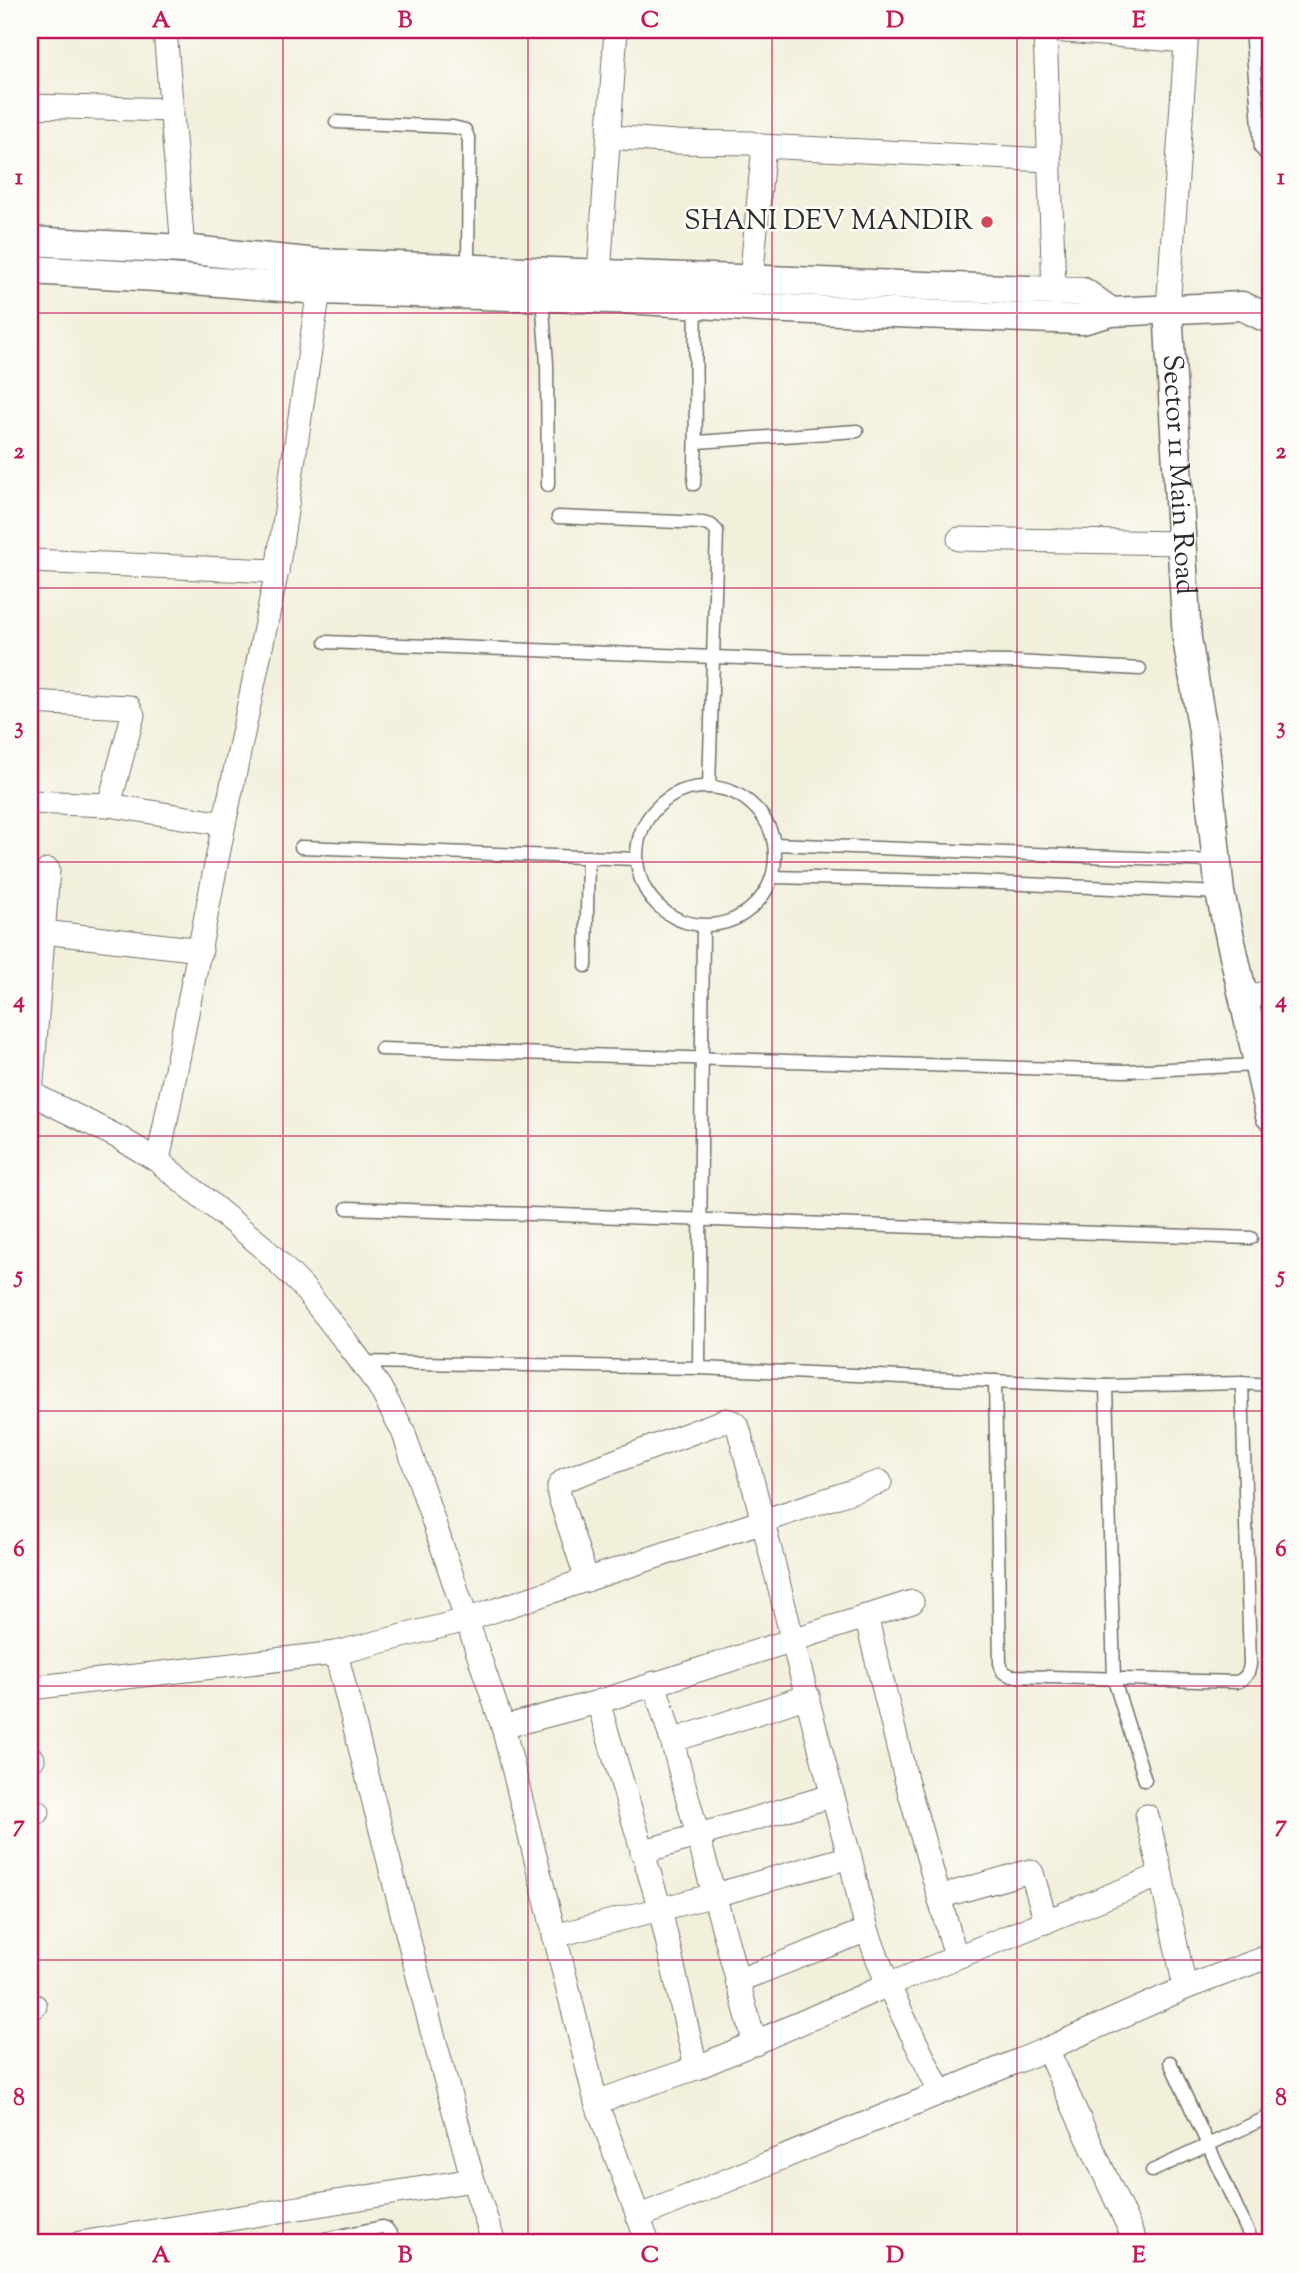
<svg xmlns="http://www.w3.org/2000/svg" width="1300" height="2273" font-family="'Sorts Mill Goudy',serif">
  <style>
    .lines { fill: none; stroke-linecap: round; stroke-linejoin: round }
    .service-casing { stroke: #717069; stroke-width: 15 }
    .minor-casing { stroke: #717069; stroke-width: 25 }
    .tertiary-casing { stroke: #717069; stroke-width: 31 }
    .service { stroke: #fff; stroke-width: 12 }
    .minor { stroke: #fff; stroke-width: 23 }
    .tertiary { stroke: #fff; stroke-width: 28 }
    .grid { fill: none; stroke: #c2185b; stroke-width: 2; stroke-opacity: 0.55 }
    .poi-dot { fill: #d1495b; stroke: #fdfcf7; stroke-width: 2.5 }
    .labels { text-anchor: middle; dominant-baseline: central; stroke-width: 5; stroke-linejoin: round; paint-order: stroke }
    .poi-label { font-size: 28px; fill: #2b2b2b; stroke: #fdfcf7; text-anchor: end }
    .street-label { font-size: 28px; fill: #2b2b2b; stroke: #fdfcf7 }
    .neatline { fill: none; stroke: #c2185b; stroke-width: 2.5 }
    .grid-label { font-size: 23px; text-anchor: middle; font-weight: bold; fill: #c2185b }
  </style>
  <rect width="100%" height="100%" fill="#fdfcf7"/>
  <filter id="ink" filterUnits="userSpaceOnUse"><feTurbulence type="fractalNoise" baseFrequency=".0143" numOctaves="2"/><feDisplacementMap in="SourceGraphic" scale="14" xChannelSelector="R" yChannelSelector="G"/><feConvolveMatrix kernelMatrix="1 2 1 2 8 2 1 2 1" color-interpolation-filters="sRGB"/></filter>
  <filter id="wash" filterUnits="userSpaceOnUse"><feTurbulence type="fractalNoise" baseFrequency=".00686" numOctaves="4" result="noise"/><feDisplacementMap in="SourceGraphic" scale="28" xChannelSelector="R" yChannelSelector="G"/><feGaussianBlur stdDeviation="1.57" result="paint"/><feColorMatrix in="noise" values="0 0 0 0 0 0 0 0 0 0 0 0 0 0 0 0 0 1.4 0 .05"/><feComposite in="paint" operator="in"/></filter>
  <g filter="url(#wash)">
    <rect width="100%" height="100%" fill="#f2efdb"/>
  </g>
  <g filter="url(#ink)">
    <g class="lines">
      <!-- service casing -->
      <g class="service-casing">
        <g id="service">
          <polyline points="1251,30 1261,148 1270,160"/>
          <polyline points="336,122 453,127 465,130 469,140 468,267"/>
          <polyline points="542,297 547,364 548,485"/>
          <polyline points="697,442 857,431"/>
          <path d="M694 484C698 424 694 365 696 305"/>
          <polyline points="558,517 703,523 711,525 717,531 709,787"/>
          <polyline points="326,642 790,660 1016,662 1140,669"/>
          <circle cx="706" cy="856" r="69"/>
          <polyline points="775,844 1217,861"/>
          <polyline points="301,847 637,859"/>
          <polyline points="773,877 978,882 1220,893"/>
          <polyline points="586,966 588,857"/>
          <polyline points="381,1049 1124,1071 1258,1065"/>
          <polyline points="347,1208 1251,1238"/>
          <polyline points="361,1362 699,1368 1106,1386 1242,1383 1270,1385"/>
          <polyline points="699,1368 703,926"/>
          <path d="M995 1381 1000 1663 1003 1672 1012 1676 1237 1682C1246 1678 1249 1673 1250 1664L1242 1383"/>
          <polyline points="1106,1386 1114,1680 1145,1780"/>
          <polyline points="1170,2062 1253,2243"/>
          <polyline points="1152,2171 1270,2116"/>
          <polyline points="306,2243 382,2227 387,2229 397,2243"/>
        </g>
      </g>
      <!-- minor casing -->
      <g class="minor-casing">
        <g id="minor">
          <polyline points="165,30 183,249"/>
          <polyline points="1045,30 1054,291"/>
          <polyline points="1054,30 1186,41"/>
          <polyline points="30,106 172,110"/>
          <polyline points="610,137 676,142 751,143 760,146 763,155 751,280"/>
          <polyline points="760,146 1050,160"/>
          <polyline points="598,288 616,30"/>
          <polyline points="1168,309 1187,30"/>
          <polyline points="959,539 1181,543"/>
          <polyline points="30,561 277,571"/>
          <polyline points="30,702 129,707 133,715 109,805 224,824"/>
          <polyline points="30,802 109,805"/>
          <polyline points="43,932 201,950"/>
          <polyline points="1243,1000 1270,991"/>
          <polyline points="30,1093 118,1137 158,1161 262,1246 302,1286 347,1343 379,1386 403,1431 503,1727 596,2102 648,2243"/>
          <polyline points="31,1094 48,870"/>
          <polyline points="158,1161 224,824 277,571 319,290 318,273"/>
          <path d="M587 1580 559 1495V1486L564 1480 726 1420 733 1422 738 1427C777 1569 808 1713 849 1854 856 1880 860 1907 868 1932 886 1987 915 2039 940 2092"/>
          <polyline points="866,1616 906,1779 956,1957"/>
          <polyline points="336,1653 432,2031 473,2180 494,2243"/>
          <polyline points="654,1683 672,1741"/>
          <polyline points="30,1688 336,1653 466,1620 880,1482"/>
          <polyline points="598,1702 660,1909 696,2068"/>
          <polyline points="503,1727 598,1702 912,1602"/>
          <polyline points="30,1760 33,1759"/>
          <polyline points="30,1813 38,1812"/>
          <polyline points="1147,1816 1161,1875"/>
          <polyline points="642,1852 831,1796"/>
          <polyline points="939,1897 1030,1871 1032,1873 1046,1922"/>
          <polyline points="554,1936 715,1895 850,1857"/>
          <polyline points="737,1981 867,1930"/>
          <polyline points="30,2007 35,2006"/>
          <polyline points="755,2044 672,1741 808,1696"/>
          <polyline points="1047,2049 1136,2243"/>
          <polyline points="596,2102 696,2068 888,1985 1161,1875 1185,1988"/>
          <polyline points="638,2217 1047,2049 1185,1988 1270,1956"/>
          <polyline points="80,2243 473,2180"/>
        </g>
      </g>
      <!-- tertiary casing -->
      <g class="tertiary-casing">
        <g id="tertiary">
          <polyline points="30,241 183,249 317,263 1083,292 1111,312"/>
          <polyline points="30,270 157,277 319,290 642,300 761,308 1082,320 1111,312 1242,306 1265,317 1270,317"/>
          <path id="s1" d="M1168 309 1187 639 1204 737 1220 893 1270 1116"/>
        </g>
      </g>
      <!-- service -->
      <use href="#service" class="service"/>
      <!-- minor -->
      <use href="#minor" class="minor"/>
      <!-- tertiary -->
      <use href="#tertiary" class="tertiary"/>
    </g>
  </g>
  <!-- grid -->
  <path class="grid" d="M283 30V2243M528 30V2243M772 30V2243M1017 30V2243M30 313H1270M30 588H1270M30 862H1270M30 1136H1270M30 1411H1270M30 1686H1270M30 1960H1270"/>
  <!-- markers -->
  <circle class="poi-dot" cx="987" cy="222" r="7"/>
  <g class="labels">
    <!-- poi labels -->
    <g class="poi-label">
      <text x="973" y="222">SHANI DEV MANDIR</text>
    </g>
    <!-- street labels -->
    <g class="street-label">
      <text stroke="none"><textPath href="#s1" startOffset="166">Sector 11 Main Road</textPath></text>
    </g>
  </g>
  <!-- margin -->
  <rect width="1300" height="2273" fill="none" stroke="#fdfcf7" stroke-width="77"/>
  <rect x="38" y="38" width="1224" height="2196" class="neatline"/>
  <g class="grid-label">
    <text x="161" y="27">A</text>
    <text x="405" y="27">B</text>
    <text x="650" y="27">C</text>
    <text x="895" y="27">D</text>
    <text x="1139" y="27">E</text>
    <text x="19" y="184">1</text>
    <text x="1281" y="184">1</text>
    <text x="19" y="458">2</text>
    <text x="1281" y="458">2</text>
    <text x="19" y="733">3</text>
    <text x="1281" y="733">3</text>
    <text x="19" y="1007">4</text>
    <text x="1281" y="1007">4</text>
    <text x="19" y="1282">5</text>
    <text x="1281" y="1282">5</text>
    <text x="19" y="1556">6</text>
    <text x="1281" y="1556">6</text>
    <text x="19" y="1831">7</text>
    <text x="1281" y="1831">7</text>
    <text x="19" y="2105">8</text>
    <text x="1281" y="2105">8</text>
    <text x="161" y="2262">A</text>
    <text x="405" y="2262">B</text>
    <text x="650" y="2262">C</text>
    <text x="895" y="2262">D</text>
    <text x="1139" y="2262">E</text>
  </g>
</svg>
